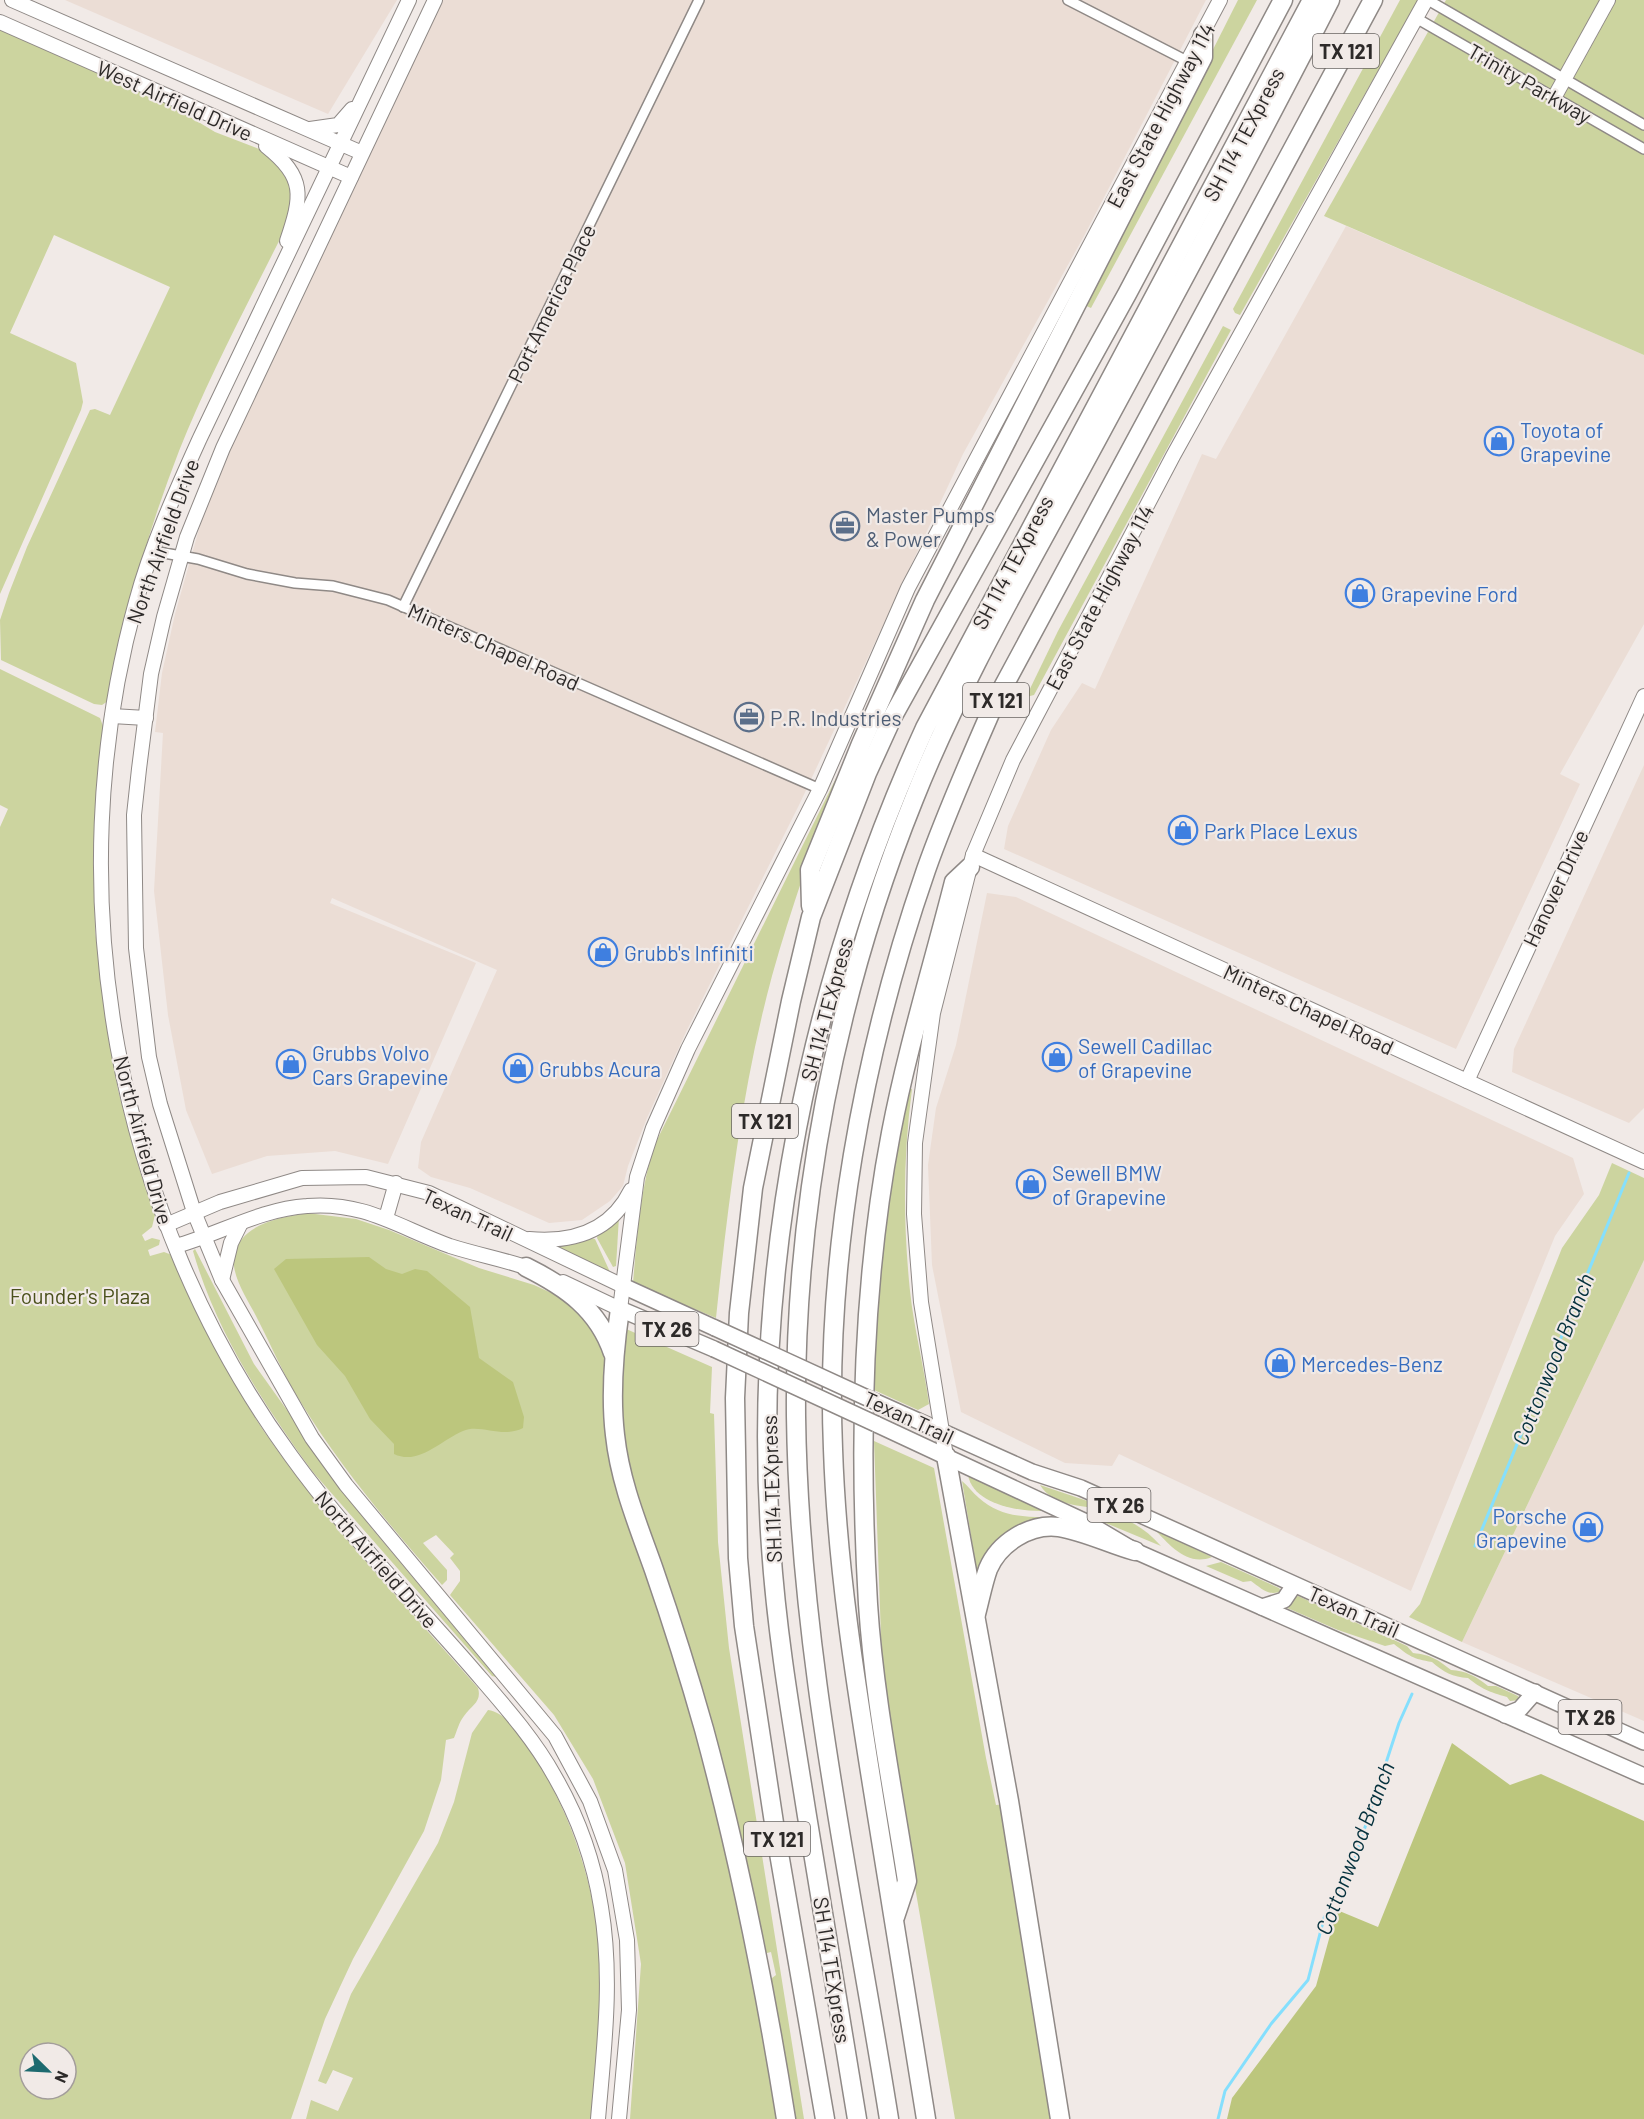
<svg xmlns="http://www.w3.org/2000/svg" width="1644" height="2119" font-family="Barlow,sans-serif">
  <style>
    .built { fill: #ebddd5 }
    .green { fill: #ccd49f; fill-rule: evenodd }
    .forest { fill: #bcc67d }
    .lines { fill: none; stroke-linecap: round; stroke-linejoin: round }
    .stream { stroke: #85dffd; stroke-width: 3 }
    .street-casing { stroke: #8f8986; stroke-width: 12 }
    .secondary-casing { stroke: #8f8986; stroke-width: 16 }
    .primary-casing { stroke: #8f8986; stroke-width: 18 }
    .highway-casing { stroke: #8f8986; stroke-width: 21 }
    .street { stroke: #fff; stroke-width: 9 }
    .secondary { stroke: #fff; stroke-width: 14 }
    .primary { stroke: #fff; stroke-width: 15 }
    .highway { stroke: #fff; stroke-width: 18 }
    .primary-bridge-casing { stroke: #8f8986; stroke-width: 18; stroke-linecap: butt }
    .primary-bridge { stroke: #fff; stroke-width: 15 }
    .labels { text-anchor: middle; dominant-baseline: central; stroke-width: 4.5; stroke-linejoin: round; paint-order: stroke }
    .shield { fill: #f1eae7; stroke: #686462; stroke-width: 1.5 }
    .shield-label { font-size: 20px; font-weight: bold; fill: #2d2a29 }
    .street-label { font-size: 21px; fill: #2d2a29; stroke: #f1eae7 }
    .shop-label { font-size: 21px; fill: #366cbe; stroke: #f1eae7; text-anchor: start }
    .service-label { font-size: 21px; fill: #4e5e75; stroke: #f1eae7; text-anchor: start }
    .park-label { font-size: 21px; fill: #4a501b; stroke: #f1eae7 }
    .water-label { font-size: 22px; font-style: italic; fill: #04303c; stroke: #f1eae7 }
  </style>
  <rect width="100%" height="100%" fill="#f1eae7"/>
  <!-- built -->
  <g class="built">
    <polygon points="65,0 397,0 328,114"/>
    <polygon points="443,0 1206,0 1084,236 963,454 800,803 686,1032 647,1118 628,1166 623,1186 610,1201 582,1220 549,1223 470,1188 431,1177 418,1168 421,1142 497,970 332,898 330,903 476,963 388,1164 335,1151 267,1156 212,1174 186,1110 168,1015 154,891 163,733 155,732 162,673 175,614 201,522 236,435"/>
    <polygon points="1346,226 1644,355 1644,624 1560,774 1580,784 1456,1049 1004,849 1008,826 1051,730 1082,683 1095,689 1202,454 1216,459"/>
    <polygon points="1644,765 1644,1108 1629,1123 1512,1072 1514,1049"/>
    <polygon points="987,893 1016,897 1573,1158 1584,1194 1555,1236 1411,1591 1119,1454 1112,1466 1065,1463 961,1412 932,1265 928,1165 936,1108 956,1045"/>
    <polygon points="1644,1260 1644,1721 1462,1642"/>
  </g>
  <!-- green -->
  <g class="green">
    <polygon points="1238,0 1257,0 1091,308 1084,305"/>
    <polygon points="1400,0 1418,0 1240,315 1235,313 1233,309"/>
    <polygon points="1446,0 1644,0 1644,355 1324,216"/>
    <path d="M0 27 167 103 215 132 267 152 286 172 293 195 291 217C253 294 211 371 179 451 148 531 125 611 110 695L108 701 102 705 94 704 1 660 0 620 9 593 27 547 90 410 95 409 110 415 170 287 54 235 10 333 76 363 83 402 81 410 0 594Z"/>
    <polygon points="1223,326 1231,330 1034,695 1026,697 1058,631"/>
    <path d="M0 669 100 718 103 726 94 839 95 931 118 1090 139 1168 155 1215 152 1227 142 1235 145 1241 152 1238 160 1240 159 1245 148 1250 150 1256 164 1252 172 1255C203 1321 232 1388 275 1447 336 1533 409 1609 478 1688 482 1702 472 1705 464 1716 459 1722 457 1731 454 1738L446 1740 441 1780 424 1831 353 1959 325 2019 291 2119H0V827L8 809 0 805ZM30 2053H66V2089H30Z"/>
    <path d="M837 776C815 842 791 908 772 976 742 1087 728 1204 716 1318L633 1283C637 1236 640 1191 654 1146Z"/>
    <path d="M908 1088 912 1089C903 1157 903 1223 910 1291 914 1329 924 1366 929 1404L918 1410 874 1390 875 1324 882 1237Z"/>
    <polygon points="1612,1163 1644,1178 1644,1260 1462,1642 1409,1617 1420,1604 1562,1248 1599,1195"/>
    <path d="M307 1213 356 1219 389 1230 479 1268 534 1285 569 1301 596 1327 608 1365 609 1399 693 1713 743 1912 780 2119H630L641 1964 625 1863 593 1779 554 1715 450 1595 460 1581V1571L450 1558 454 1554 436 1535 423 1543 447 1570V1580L442 1585C391 1527 340 1467 300 1401 284 1376 272 1347 258 1320 250 1303 231 1277 234 1257 240 1223 280 1218 307 1213Z"/>
    <polygon points="619,1217 616,1266 613,1267 597,1238 598,1234"/>
    <polygon points="591,1238 595,1239 610,1272 557,1247"/>
    <path d="M195 1249 254 1364 369 1525 496 1677 492 1676 312 1471C263 1403 216 1332 193 1251Z"/>
    <polygon points="624,1328 712,1367 710,1413 714,1414 718,1542 729,1648 804,2119 790,2119 768,1981 776,1975 771,1952 763,1954 665,1590 624,1450 620,1416"/>
    <polygon points="874,1441 934,1468 986,1758 996,1805 1005,1804 1056,2119 955,2119 895,1771 882,1664"/>
    <path d="M968 1475 1045 1511C1021 1512 973 1505 968 1475Z"/>
    <path d="M962 1481C968 1486 973 1493 979 1498 998 1515 1019 1517 1043 1517L978 1578Z"/>
    <path d="M1040 1485 1111 1509C1088 1507 1053 1507 1040 1485Z"/>
    <path d="M1104 1513C1128 1518 1145 1528 1161 1546L1084 1514Z"/>
    <path d="M1154 1529 1212 1557C1187 1567 1170 1545 1154 1529Z"/>
    <path d="M1221 1562 1279 1588 1281 1591C1269 1597 1261 1588 1251 1581L1243 1582 1206 1566Z"/>
    <path d="M1298 1596 1407 1646 1413 1653C1431 1655 1437 1659 1451 1670 1466 1671 1476 1676 1488 1686H1496L1518 1696 1520 1700 1510 1701 1507 1697C1489 1692 1482 1689 1468 1678 1453 1677 1443 1672 1432 1662 1413 1659 1409 1656 1394 1644L1385 1646 1338 1630 1278 1604Z"/>
    <path d="M488 1710C508 1713 525 1740 535 1757 582 1833 605 1920 601 2010 600 2046 594 2083 591 2119H306L311 2100 338 2111 353 2078 333 2070 326 2084 318 2081 351 1994 438 1843 454 1802 472 1733Z"/>
  </g>
  <!-- forest -->
  <g class="forest">
    <path d="M369 1257 386 1269 402 1274 415 1269 427 1271 470 1307 479 1358 513 1382 524 1417 523 1428C502 1439 480 1423 463 1431 441 1440 419 1466 394 1454V1444L370 1419 345 1376 317 1345 274 1269 286 1259Z"/>
    <polygon points="1452,1743 1510,1785 1541,1774 1644,1821 1644,2119 1227,2119 1232,2098 1316,1986 1337,1910 1378,1927"/>
  </g>
  <g class="lines">
    <!-- stream -->
    <g class="stream">
      <polyline points="1475,1546 1629,1173"/>
      <polyline points="1218,2119 1225,2091 1271,2024 1308,1980 1324,1918 1354,1861 1399,1723 1412,1694"/>
    </g>
    <!-- street casing -->
    <g class="street-casing">
      <g id="street">
        <polyline points="1068,0 1189,62"/>
        <polyline points="1428,0 1644,125"/>
        <polyline points="1416,18 1644,149"/>
        <polyline points="153,551 198,559 247,574 295,583 333,586 388,600 820,789"/>
        <polyline points="403,607 699,0"/>
      </g>
    </g>
    <!-- secondary casing -->
    <g class="secondary-casing">
      <g id="secondary">
        <polyline points="12,0 362,153"/>
        <path d="M409 0 200 438C176 491 151 546 136 602 56 890 115 1215 291 1456 345 1531 410 1597 471 1667 501 1702 533 1737 555 1777 578 1817 594 1862 601 1907 613 1978 604 2048 598 2119"/>
        <polyline points="435,0 223,448 187,537 164,617 151,674 139,769 134,815 136,948 149,1057 160,1104 194,1212 222,1280 312,1438 346,1485 555,1736 590,1801 615,1870 627,1940 629,2010 619,2119"/>
        <polyline points="0,22 351,177"/>
        <polyline points="1555,96 1608,0"/>
        <polyline points="310,129 338,125 352,109"/>
        <path d="M266 146C306 178 302 196 287 241"/>
        <polyline points="112,716 146,718"/>
        <polyline points="973,855 1644,1162"/>
        <polyline points="1467,1081 1644,696"/>
        <polyline points="386,1218 396,1183"/>
        <polyline points="166,1225 220,1202 302,1178 366,1177 429,1193 623,1286"/>
        <path d="M529 1239C573 1243 611 1231 631 1190"/>
        <path d="M176 1246C219 1234 261 1209 307 1206 364 1201 400 1228 450 1246 478 1255 507 1260 534 1270"/>
        <polyline points="222,1280 231,1243 241,1223"/>
        <polyline points="563,1282 620,1309 637,1177 653,1128 688,1049 820,789 908,588 1220,0"/>
        <polyline points="946,1456 921,1302 914,1214 915,1143 933,1013 973,855 1013,760 1173,456 1426,0"/>
      </g>
    </g>
    <!-- primary casing -->
    <g class="primary-casing">
      <g id="primary">
        <polyline points="623,1286 715,1328"/>
        <polyline points="620,1309 714,1349"/>
        <polyline points="876,1402 1032,1472 1081,1488 1644,1742"/>
        <polyline points="876,1424 1086,1522 1135,1551 1644,1776"/>
        <polyline points="1262,1607 1284,1600 1294,1585"/>
        <polyline points="1505,1715 1520,1709 1535,1692"/>
      </g>
    </g>
    <!-- highway casing -->
    <g class="highway-casing">
      <g id="highway">
        <polyline points="811,906 810,870 861,744 925,600 1203,57 1203,35"/>
        <path d="M526 1267C566 1287 598 1309 613 1353"/>
        <path d="M620 1309C614 1350 610 1393 615 1435 620 1482 638 1525 654 1570 672 1622 689 1676 704 1729 739 1858 765 1987 786 2119"/>
        <polyline points="946,1456 1009,1801 1060,2119"/>
        <path d="M976 1614C980 1599 983 1583 988 1569 999 1543 1030 1523 1059 1527 1084 1531 1110 1544 1135 1551"/>
        <path d="M895 1917 907 1881C893 1790 874 1697 868 1604 859 1452 862 1284 891 1133 907 1049 933 965 954 882L970 867"/>
        <polyline points="825,2119 776,1836 744,1626 738,1558 735,1398 739,1313 753,1188 791,1001 811,917 867,773 893,716 1127,294 1283,0"/>
        <path d="M857 2119C841 2018 824 1917 807 1816 793 1727 777 1638 771 1547 751 1268 809 982 925 728L1312 0"/>
        <path d="M889 2119C852 1886 799 1653 796 1416 794 1208 836 992 914 799 958 688 1019 583 1076 478 1162 319 1248 161 1330 0"/>
        <path d="M926 2119C909 2014 892 1908 875 1803 856 1685 837 1569 833 1449 825 1257 863 1051 926 870 946 813 971 757 995 702L1373 0"/>
      </g>
    </g>
    <!-- street -->
    <use href="#street" class="street"/>
    <!-- secondary -->
    <use href="#secondary" class="secondary"/>
    <!-- primary -->
    <use href="#primary" class="primary"/>
    <!-- highway -->
    <use href="#highway" class="highway"/>
    <!-- primary-bridge casing -->
    <g class="primary-bridge-casing">
      <g id="primary-bridge">
        <polyline points="715,1328 876,1402"/>
        <polyline points="714,1349 876,1424"/>
      </g>
    </g>
    <!-- primary-bridge -->
    <use href="#primary-bridge" class="primary-bridge"/>
  </g>
  <!-- icons -->
  <defs>
    <g id="shop-ring" transform="scale(1.5)"><circle r="9.5" fill="#f1eae7" stroke="#3f7fe0" stroke-width="1.5"/><path d="M-5-2.5h2.3a2.7 3.5 0 0 1 5.4 0H5L5.5 6h-11ZM-1.5-2.5h3a1.5 2.3 0 0 0-3 0Z" fill="#3f7fe0"/></g>
    <g id="office-ring" transform="scale(1.5)"><circle r="9.5" fill="#f1eae7" stroke="#5c6f8a" stroke-width="1.5"/><path d="M-6-3h4V-5.5h4V-3h4V5H-6ZM-1-4.5V-3h2v-1.5ZM-6 0V1H6V0Z" fill="#5c6f8a"/></g>
  </defs>
  <g fill-rule="evenodd">
    <use href="#shop-ring" x="1499" y="441"/>
    <use href="#office-ring" x="845" y="526"/>
    <use href="#shop-ring" x="1360" y="593"/>
    <use href="#office-ring" x="749" y="717"/>
    <use href="#shop-ring" x="1183" y="830"/>
    <use href="#shop-ring" x="603" y="952"/>
    <use href="#shop-ring" x="1057" y="1057"/>
    <use href="#shop-ring" x="291" y="1064"/>
    <use href="#shop-ring" x="518" y="1068"/>
    <use href="#shop-ring" x="1031" y="1184"/>
    <use href="#shop-ring" x="1280" y="1363"/>
    <use href="#shop-ring" x="1588" y="1527"/>
  </g>
  <g class="labels">
    <!-- shield labels -->
    <g class="shield">
      <rect x="1313" y="34" width="66" height="34" rx="4.5"/>
      <rect x="963" y="683" width="66" height="34" rx="4.5"/>
      <rect x="732" y="1104" width="66" height="34" rx="4.5"/>
      <rect x="635.5" y="1312" width="63" height="34" rx="4.5"/>
      <rect x="1087.5" y="1488" width="63" height="34" rx="4.5"/>
      <rect x="1558.5" y="1700" width="63" height="34" rx="4.5"/>
      <rect x="744" y="1822" width="66" height="34" rx="4.5"/>
    </g>
    <g class="shield-label">
      <text x="1346" y="51">TX 121</text>
      <text x="996" y="700">TX 121</text>
      <text x="765" y="1121">TX 121</text>
      <text x="667" y="1329">TX 26</text>
      <text x="1119" y="1505">TX 26</text>
      <text x="1590" y="1717">TX 26</text>
      <text x="777" y="1839">TX 121</text>
    </g>
    <!-- street labels -->
    <g class="street-label">
      <text transform="translate(1530 83) rotate(30)">Trinity Parkway</text>
      <text transform="translate(175 100) rotate(24)">West Airfield Drive</text>
      <text transform="translate(1160 115) rotate(-62)">East State Highway 114</text>
      <text transform="translate(1243 134) rotate(-62)">SH 114 TEXpress</text>
      <text transform="translate(551 303) rotate(-64)">Port America Place</text>
      <text transform="translate(162 541) rotate(-70)">North Airfield Drive</text>
      <text transform="translate(1012 562) rotate(-62)">SH 114 TEXpress</text>
      <text transform="translate(1099 597) rotate(-62)">East State Highway 114</text>
      <text transform="translate(494 646) rotate(24)">Minters Chapel Road</text>
      <text transform="translate(1555 888) rotate(-65)">Hanover Drive</text>
      <text transform="translate(826 1009) rotate(-75)">SH 114 TEXpress</text>
      <text transform="translate(1309 1009) rotate(25)">Minters Chapel Road</text>
      <text transform="translate(144 1140) rotate(75)">North Airfield Drive</text>
      <text transform="translate(468 1214) rotate(25)">Texan Trail</text>
      <text transform="translate(909 1417) rotate(25)">Texan Trail</text>
      <text transform="translate(771 1489) rotate(-92)">SH 114 TEXpress</text>
      <text transform="translate(377 1559) rotate(49)">North Airfield Drive</text>
      <text transform="translate(1354 1611) rotate(24)">Texan Trail</text>
      <text transform="translate(833 1970) rotate(81)">SH 114 TEXpress</text>
    </g>
    <!-- shop labels -->
    <g class="shop-label">
      <text x="1520" y="429">Toyota of<tspan x="1520" dy="24">Grapevine</tspan></text>
      <text x="1381" y="593">Grapevine Ford</text>
      <text x="1204" y="830">Park Place Lexus</text>
      <text x="624" y="952">Grubb's Infiniti</text>
      <text x="1078" y="1045">Sewell Cadillac<tspan x="1078" dy="24">of Grapevine</tspan></text>
      <text x="312" y="1052">Grubbs Volvo<tspan x="312" dy="24">Cars Grapevine</tspan></text>
      <text x="539" y="1068">Grubbs Acura</text>
      <text x="1052" y="1172">Sewell BMW<tspan x="1052" dy="24">of Grapevine</tspan></text>
      <text x="1301" y="1363">Mercedes-Benz</text>
      <text x="1567" y="1515" text-anchor="end">Porsche<tspan x="1567" dy="24">Grapevine</tspan></text>
    </g>
    <!-- service labels -->
    <g class="service-label">
      <text x="866" y="514">Master Pumps<tspan x="866" dy="24">&amp; Power</tspan></text>
      <text x="770" y="717">P.R. Industries</text>
    </g>
    <!-- park labels -->
    <g class="park-label">
      <text x="80" y="1295">Founder's Plaza</text>
    </g>
    <!-- water labels -->
    <g class="water-label">
      <text transform="translate(1552 1359) rotate(-68)">Cottonwood Branch</text>
      <text transform="translate(1354 1848) rotate(-69)">Cottonwood Branch</text>
    </g>
  </g>
  <!-- north arrow -->
  <g transform="translate(48 2071) rotate(114)"><circle r="28" fill="#f1eae7" stroke="#a39d9b" stroke-width="1.5"/>
  <path d="M0-4.5L10 22L0 15L-10 22Z" fill="#1d6a6f"/>
  <text y="-9" font-size="16" font-weight="bold" text-anchor="middle" fill="#2d2a29">N</text>
  </g>
</svg>
